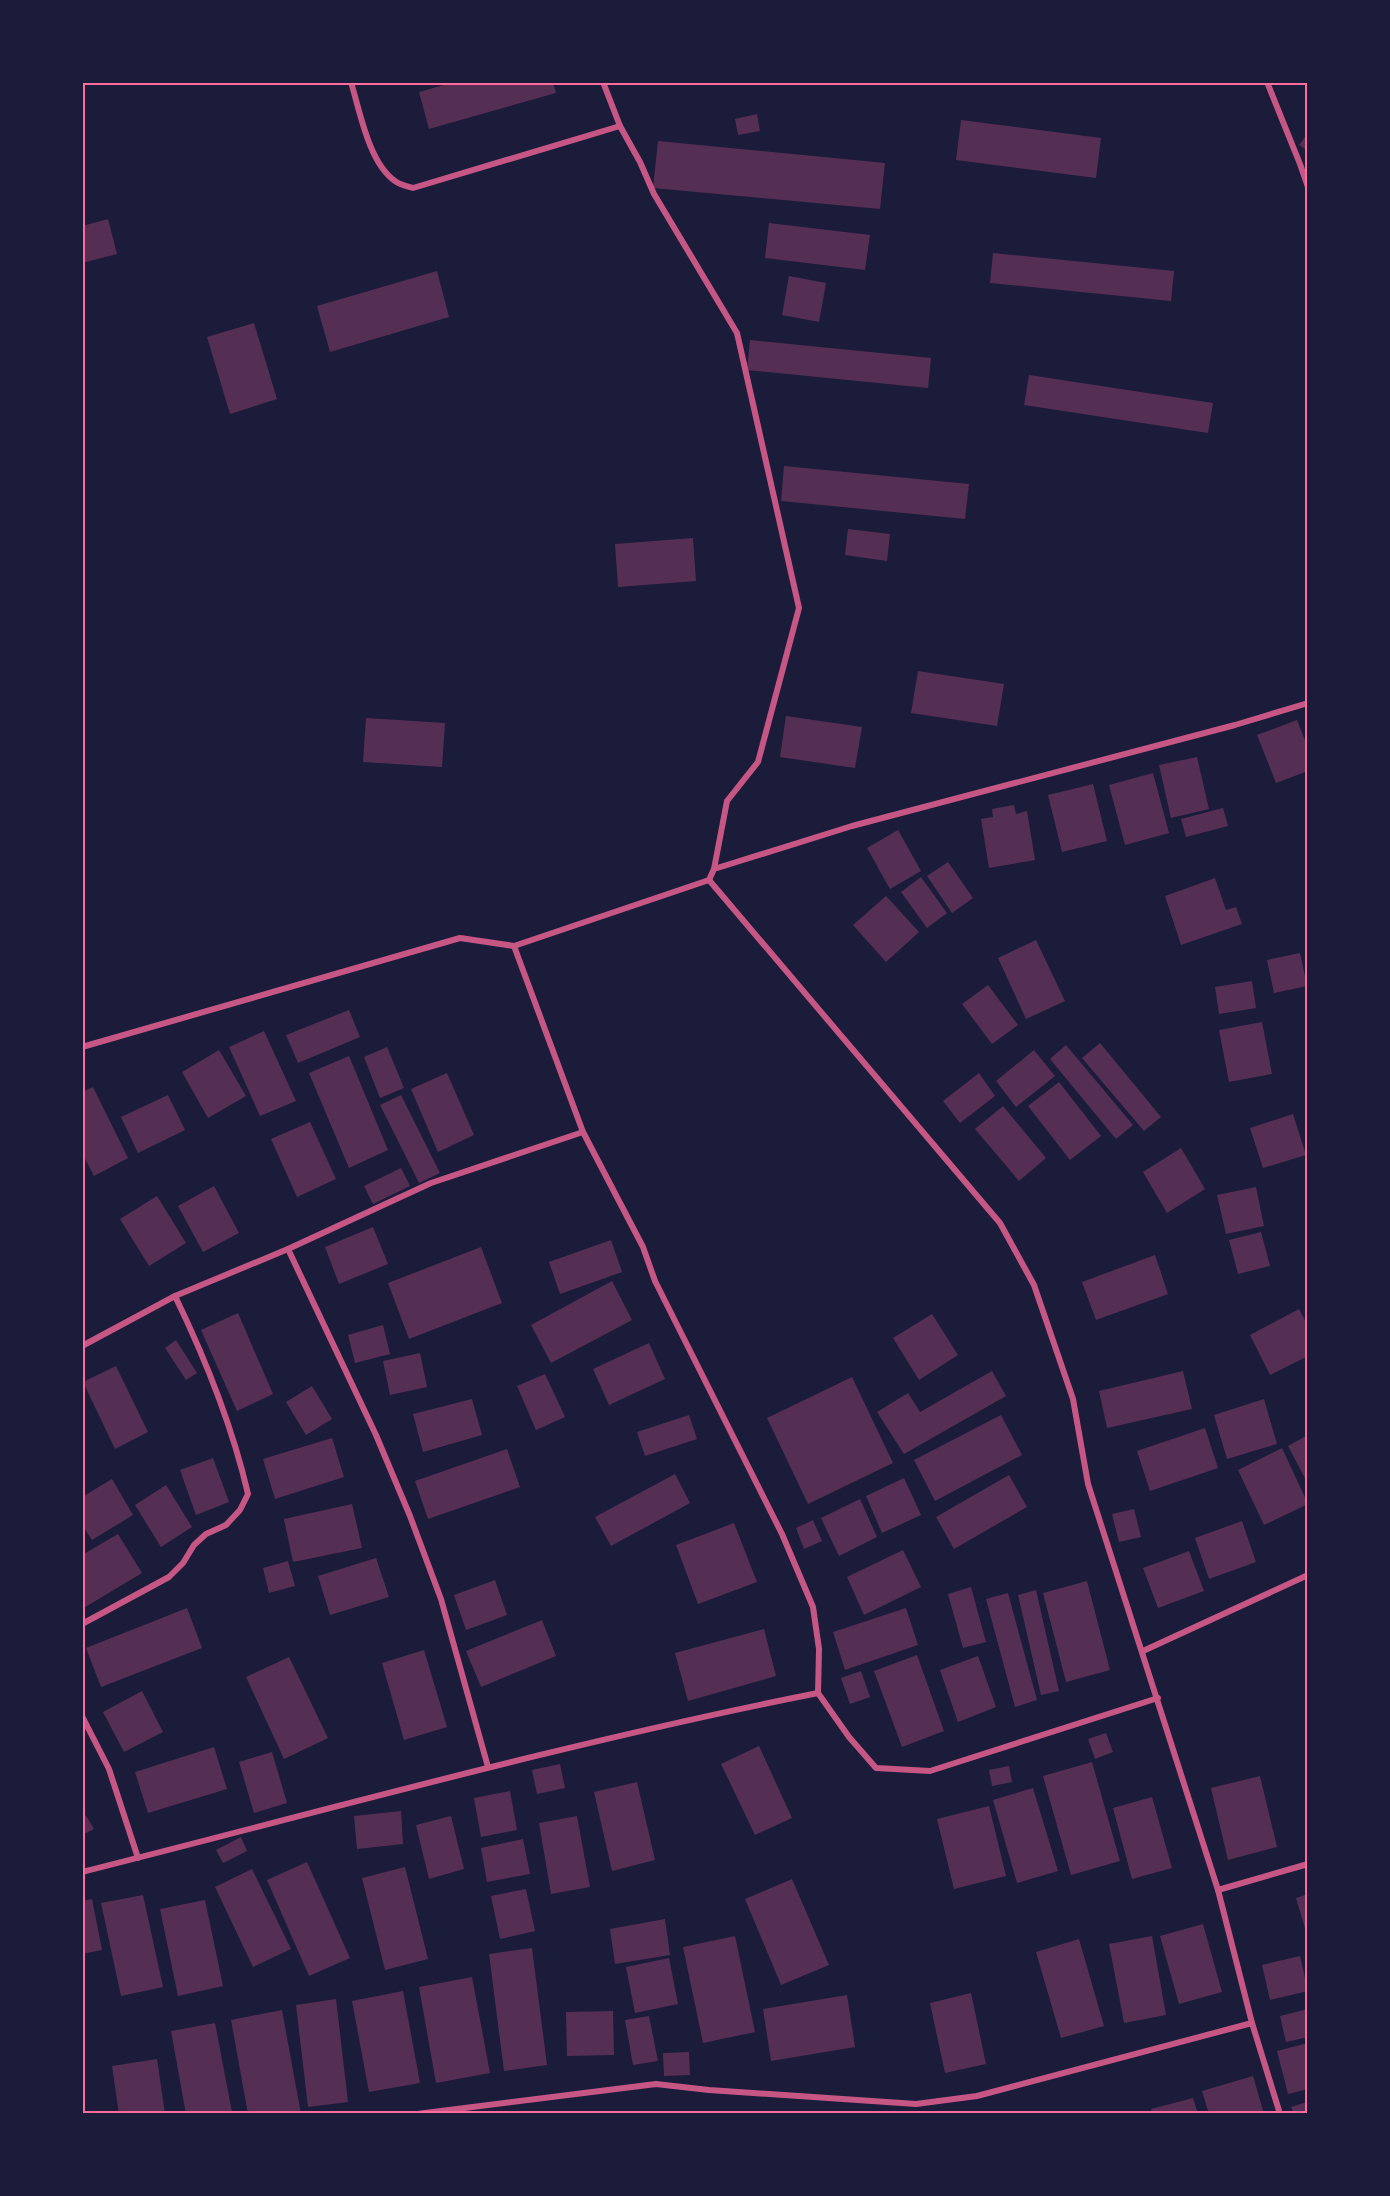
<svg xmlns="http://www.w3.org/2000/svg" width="1390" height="2196" font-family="'Public Sans',sans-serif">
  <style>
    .building { fill: #542f53 }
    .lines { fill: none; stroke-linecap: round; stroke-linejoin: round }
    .minor { stroke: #c65784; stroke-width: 6 }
    .neatline { fill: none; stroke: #ff6b9d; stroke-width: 2 }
  </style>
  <rect width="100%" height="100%" fill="#1b1b3a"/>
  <!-- building -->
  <g class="building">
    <polygon points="454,82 553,82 556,93 429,129 419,92"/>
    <polygon points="757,114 760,131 738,135 735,119"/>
    <polygon points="961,120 1101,138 1096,178 956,160"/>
    <polygon points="1308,133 1308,151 1299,145"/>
    <polygon points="658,141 885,163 880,209 653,188"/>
    <polygon points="108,219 117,254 82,263 82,226"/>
    <polygon points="769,223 870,235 865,270 765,258"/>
    <polygon points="993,253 1174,271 1171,301 990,283"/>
    <polygon points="437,271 449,317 330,352 317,306"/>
    <polygon points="789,276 826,283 819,322 782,315"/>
    <polygon points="254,323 277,399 230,414 207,337"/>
    <polygon points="750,340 931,358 928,388 747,370"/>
    <polygon points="1029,375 1213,403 1208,433 1024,405"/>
    <polygon points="784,466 969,484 965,519 781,501"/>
    <polygon points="848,529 890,534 887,561 845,555"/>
    <polygon points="693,538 696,581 618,587 615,544"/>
    <polygon points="918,671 1004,684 997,726 911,713"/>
    <polygon points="786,716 862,727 855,768 780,757"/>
    <polygon points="366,718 445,723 442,767 363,762"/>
    <polygon points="1297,720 1308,748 1308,771 1276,783 1257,735"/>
    <polygon points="1197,757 1209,809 1171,818 1159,765"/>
    <polygon points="1153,773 1169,833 1125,845 1109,785"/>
    <polygon points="1093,784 1107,841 1062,852 1048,795"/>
    <polygon points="1014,805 1016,814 1027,811 1035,860 989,868 981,819 993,817 992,809"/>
    <polygon points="1223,808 1228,826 1186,837 1181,819"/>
    <polygon points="898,830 921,871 890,889 867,848"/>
    <polygon points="948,862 973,898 952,913 927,876"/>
    <polygon points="921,877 947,913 927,928 901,892"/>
    <polygon points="1215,878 1226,910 1236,907 1242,924 1181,945 1165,896"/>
    <polygon points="886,896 919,932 886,962 853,925"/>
    <polygon points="1036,940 1065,1001 1026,1019 998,958"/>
    <polygon points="1300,953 1307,986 1274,993 1267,960"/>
    <polygon points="1252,981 1256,1008 1219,1014 1215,987"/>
    <polygon points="988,985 1018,1025 992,1044 962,1004"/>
    <polygon points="349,1010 360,1037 298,1063 286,1035"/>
    <polygon points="1262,1022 1272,1074 1229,1082 1219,1030"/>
    <polygon points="264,1031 296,1101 260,1116 229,1047"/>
    <polygon points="1100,1043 1161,1117 1144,1131 1082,1058"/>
    <polygon points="1066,1045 1133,1125 1116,1139 1050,1059"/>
    <polygon points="387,1047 404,1088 380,1098 364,1057"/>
    <polygon points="219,1050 246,1096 208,1118 182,1072"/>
    <polygon points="1034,1050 1055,1076 1016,1107 996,1081"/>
    <polygon points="349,1056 388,1150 349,1168 309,1073"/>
    <polygon points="447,1073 474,1135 438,1152 411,1089"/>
    <polygon points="979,1073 995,1096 960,1123 943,1101"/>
    <polygon points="1059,1082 1101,1136 1070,1160 1028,1106"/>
    <polygon points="93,1087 128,1158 94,1176 82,1153 82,1092"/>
    <polygon points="168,1095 185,1130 138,1153 121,1117"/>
    <polygon points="401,1095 440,1173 419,1183 380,1105"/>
    <polygon points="1003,1106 1046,1158 1019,1181 975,1129"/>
    <polygon points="1293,1114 1306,1155 1263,1168 1250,1128"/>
    <polygon points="310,1122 336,1179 297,1197 271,1139"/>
    <polygon points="1181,1148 1205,1189 1167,1213 1143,1172"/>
    <polygon points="401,1168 410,1186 373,1204 364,1186"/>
    <polygon points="214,1186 239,1233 203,1252 178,1206"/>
    <polygon points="1256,1187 1264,1226 1226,1234 1217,1195"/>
    <polygon points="157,1196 186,1243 149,1266 120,1219"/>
    <polygon points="373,1227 388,1264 339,1284 325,1247"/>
    <polygon points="1261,1232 1270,1266 1238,1274 1229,1240"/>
    <polygon points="611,1240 622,1272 560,1294 549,1262"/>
    <polygon points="481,1247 502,1303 409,1339 388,1283"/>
    <polygon points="1155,1255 1168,1294 1096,1320 1082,1282"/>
    <polygon points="612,1281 632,1320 551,1363 531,1325"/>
    <polygon points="1299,1309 1308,1326 1308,1356 1270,1375 1250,1335"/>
    <polygon points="238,1313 273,1394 237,1411 201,1330"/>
    <polygon points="932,1314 958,1355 919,1380 893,1338"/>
    <polygon points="383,1325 390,1354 355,1363 348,1335"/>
    <polygon points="176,1340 197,1373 186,1380 165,1348"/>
    <polygon points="649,1343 665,1379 609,1405 593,1369"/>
    <polygon points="420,1353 427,1387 390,1395 383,1361"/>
    <polygon points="116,1366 148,1432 115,1449 83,1382"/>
    <polygon points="992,1371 1006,1396 904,1454 877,1412 908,1393 920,1412"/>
    <polygon points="1183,1371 1192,1409 1107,1428 1099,1391"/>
    <polygon points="545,1374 565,1417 536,1430 517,1386"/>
    <polygon points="852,1377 893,1463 808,1504 767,1418"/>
    <polygon points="312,1386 332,1419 306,1435 286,1402"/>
    <polygon points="472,1399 482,1435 423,1452 413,1414"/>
    <polygon points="1264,1399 1277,1444 1227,1459 1214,1415"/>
    <polygon points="689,1415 697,1439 645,1456 637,1432"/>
    <polygon points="1001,1415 1022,1455 935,1501 914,1460"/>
    <polygon points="1205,1428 1218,1468 1150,1491 1137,1451"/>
    <polygon points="1308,1435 1308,1484 1288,1446"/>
    <polygon points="332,1438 344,1477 275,1499 263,1459"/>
    <polygon points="1282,1448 1308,1504 1264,1525 1238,1470"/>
    <polygon points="507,1449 520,1487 428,1519 415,1481"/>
    <polygon points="213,1458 229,1502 196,1515 180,1470"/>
    <polygon points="675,1474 690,1503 611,1546 595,1517"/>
    <polygon points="1009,1475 1027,1507 954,1549 936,1517"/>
    <polygon points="904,1478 921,1515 882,1533 866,1496"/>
    <polygon points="112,1479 133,1515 92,1540 82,1525 82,1497"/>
    <polygon points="166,1485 192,1527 161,1547 135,1505"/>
    <polygon points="860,1499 877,1537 839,1556 821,1518"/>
    <polygon points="352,1504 362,1548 293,1562 284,1519"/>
    <polygon points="1134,1509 1141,1537 1119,1542 1112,1514"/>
    <polygon points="813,1520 822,1541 804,1549 796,1528"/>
    <polygon points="1242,1521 1256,1562 1209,1579 1195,1538"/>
    <polygon points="734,1523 757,1582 698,1604 676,1545"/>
    <polygon points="118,1534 142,1573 82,1609 82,1555"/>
    <polygon points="903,1550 921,1587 864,1615 847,1577"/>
    <polygon points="1189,1551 1204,1591 1158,1608 1143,1568"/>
    <polygon points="376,1558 389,1597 330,1615 318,1576"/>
    <polygon points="288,1561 295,1586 269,1593 263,1568"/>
    <polygon points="495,1580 507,1615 466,1630 454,1595"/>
    <polygon points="1087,1581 1110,1670 1066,1682 1043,1593"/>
    <polygon points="971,1587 986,1642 963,1648 948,1594"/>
    <polygon points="1036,1590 1059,1691 1041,1695 1018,1595"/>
    <polygon points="1008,1593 1037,1700 1015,1707 986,1599"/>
    <polygon points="187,1608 202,1648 101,1687 86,1648"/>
    <polygon points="906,1608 918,1645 845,1670 833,1632"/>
    <polygon points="542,1620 556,1656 481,1687 466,1651"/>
    <polygon points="764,1629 776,1676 688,1701 675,1653"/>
    <polygon points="424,1650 447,1727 404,1740 382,1663"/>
    <polygon points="917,1655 944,1731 902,1747 874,1671"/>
    <polygon points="978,1656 996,1707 958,1722 940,1670"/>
    <polygon points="289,1657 328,1738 284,1759 246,1677"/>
    <polygon points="861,1671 870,1697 850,1704 841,1678"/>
    <polygon points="142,1691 163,1732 124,1752 103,1712"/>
    <polygon points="1106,1733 1113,1752 1095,1759 1088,1739"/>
    <polygon points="759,1746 792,1818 755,1835 721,1764"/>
    <polygon points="214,1747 227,1789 148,1813 135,1772"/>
    <polygon points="272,1752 287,1803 254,1813 239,1762"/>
    <polygon points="1092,1762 1120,1861 1071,1875 1043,1776"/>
    <polygon points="560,1764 565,1788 537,1794 532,1770"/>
    <polygon points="1009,1766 1012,1782 992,1786 989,1770"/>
    <polygon points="1260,1776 1277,1847 1228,1860 1211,1788"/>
    <polygon points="637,1782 655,1860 612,1871 594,1792"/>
    <polygon points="1033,1788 1058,1871 1017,1883 993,1800"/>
    <polygon points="510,1791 517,1830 481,1837 474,1798"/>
    <polygon points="1152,1797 1172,1868 1132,1879 1113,1808"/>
    <polygon points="989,1806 1006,1876 954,1889 937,1819"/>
    <polygon points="82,1809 94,1829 82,1835"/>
    <polygon points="401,1811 403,1844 357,1849 354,1816"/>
    <polygon points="451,1816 464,1869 429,1879 416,1825"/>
    <polygon points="577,1816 590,1887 551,1894 539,1823"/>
    <polygon points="241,1837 247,1851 223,1863 216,1850"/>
    <polygon points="523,1839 530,1874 487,1882 481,1848"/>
    <polygon points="307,1862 350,1958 309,1976 267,1880"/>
    <polygon points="405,1867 428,1959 385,1970 362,1878"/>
    <polygon points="252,1869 291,1949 253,1967 215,1887"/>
    <polygon points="792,1879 829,1965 781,1985 745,1899"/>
    <polygon points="526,1889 535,1931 500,1939 491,1896"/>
    <polygon points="1308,1894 1308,1935 1307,1935 1296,1898"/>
    <polygon points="143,1895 163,1987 121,1996 101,1903"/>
    <polygon points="92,1899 102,1950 82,1954 82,1901"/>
    <polygon points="205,1900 223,1986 178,1996 160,1909"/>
    <polygon points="665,1919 670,1955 615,1964 610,1929"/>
    <polygon points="1203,1924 1222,1992 1179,2004 1160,1936"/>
    <polygon points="735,1936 755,2032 703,2043 683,1947"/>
    <polygon points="1152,1936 1166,2015 1124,2023 1109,1944"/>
    <polygon points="1079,1939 1104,2026 1061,2038 1036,1952"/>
    <polygon points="532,1948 547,2065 504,2071 489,1954"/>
    <polygon points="1300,1956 1308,1991 1270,2000 1262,1965"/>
    <polygon points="669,1958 678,2004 635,2013 626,1967"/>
    <polygon points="472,1977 490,2073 436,2083 419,1987"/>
    <polygon points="403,1991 420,2083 369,2092 352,2001"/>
    <polygon points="971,1993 986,2064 945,2073 930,2003"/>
    <polygon points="847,1995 855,2047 771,2061 763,2009"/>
    <polygon points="336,1999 348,2102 308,2107 296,2005"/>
    <polygon points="1308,2009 1308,2037 1286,2042 1280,2016"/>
    <polygon points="282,2010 301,2114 248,2114 231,2020"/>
    <polygon points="613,2011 614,2055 567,2056 566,2012"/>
    <polygon points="649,2016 658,2061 633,2065 625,2020"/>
    <polygon points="215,2023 232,2112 186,2114 171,2031"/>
    <polygon points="1308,2043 1308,2089 1288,2094 1277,2051"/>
    <polygon points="689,2052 690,2075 664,2076 663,2053"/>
    <polygon points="157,2059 165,2114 119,2114 112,2066"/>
    <polygon points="1253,2076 1264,2114 1209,2114 1202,2091"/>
    <polygon points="1193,2098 1198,2114 1153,2114 1151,2109"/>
    <polygon points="1307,2102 1308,2114 1294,2114 1291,2107"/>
  </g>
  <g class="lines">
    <!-- minor -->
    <g class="minor">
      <path d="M351 82C360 112 369 163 395 181 400 185 407 186 413 188L620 126"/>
      <polyline points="603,82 620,126 640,162 654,194 737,333 799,608 758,762 727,801 714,869"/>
      <polyline points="1267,82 1300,164 1308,187"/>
      <polyline points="709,880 1000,1223 1034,1285 1073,1399 1088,1484 1218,1890 1252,2023 1280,2114"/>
      <polyline points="514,946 583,1132 643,1247 655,1281 782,1534 813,1607 819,1649 818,1693 849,1737 876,1768 930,1771 1158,1698"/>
      <polyline points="82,1047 460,938 514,946 709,880 714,869 852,826 1235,725 1308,703"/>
      <polyline points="288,1249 376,1435 410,1516 441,1599 488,1767"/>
      <polyline points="82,1346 175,1296 288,1249 431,1183 583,1132"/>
      <path d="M82 1624 169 1577 183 1563 194 1545 206 1534 226 1525 240 1510 248 1494C232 1425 206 1360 175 1296"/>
      <polyline points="1143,1651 1308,1575"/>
      <polyline points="82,1716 109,1769 138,1858"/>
      <path d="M82 1872C327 1810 570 1742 818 1693"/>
      <polyline points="1218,1890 1308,1864"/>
      <polyline points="417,2114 656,2084 709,2090 916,2104 977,2096 1252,2023"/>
    </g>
  </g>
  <!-- border -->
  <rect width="1390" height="2196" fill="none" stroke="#1b1b3a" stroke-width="168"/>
  <rect x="84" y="84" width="1222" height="2028" class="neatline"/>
</svg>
